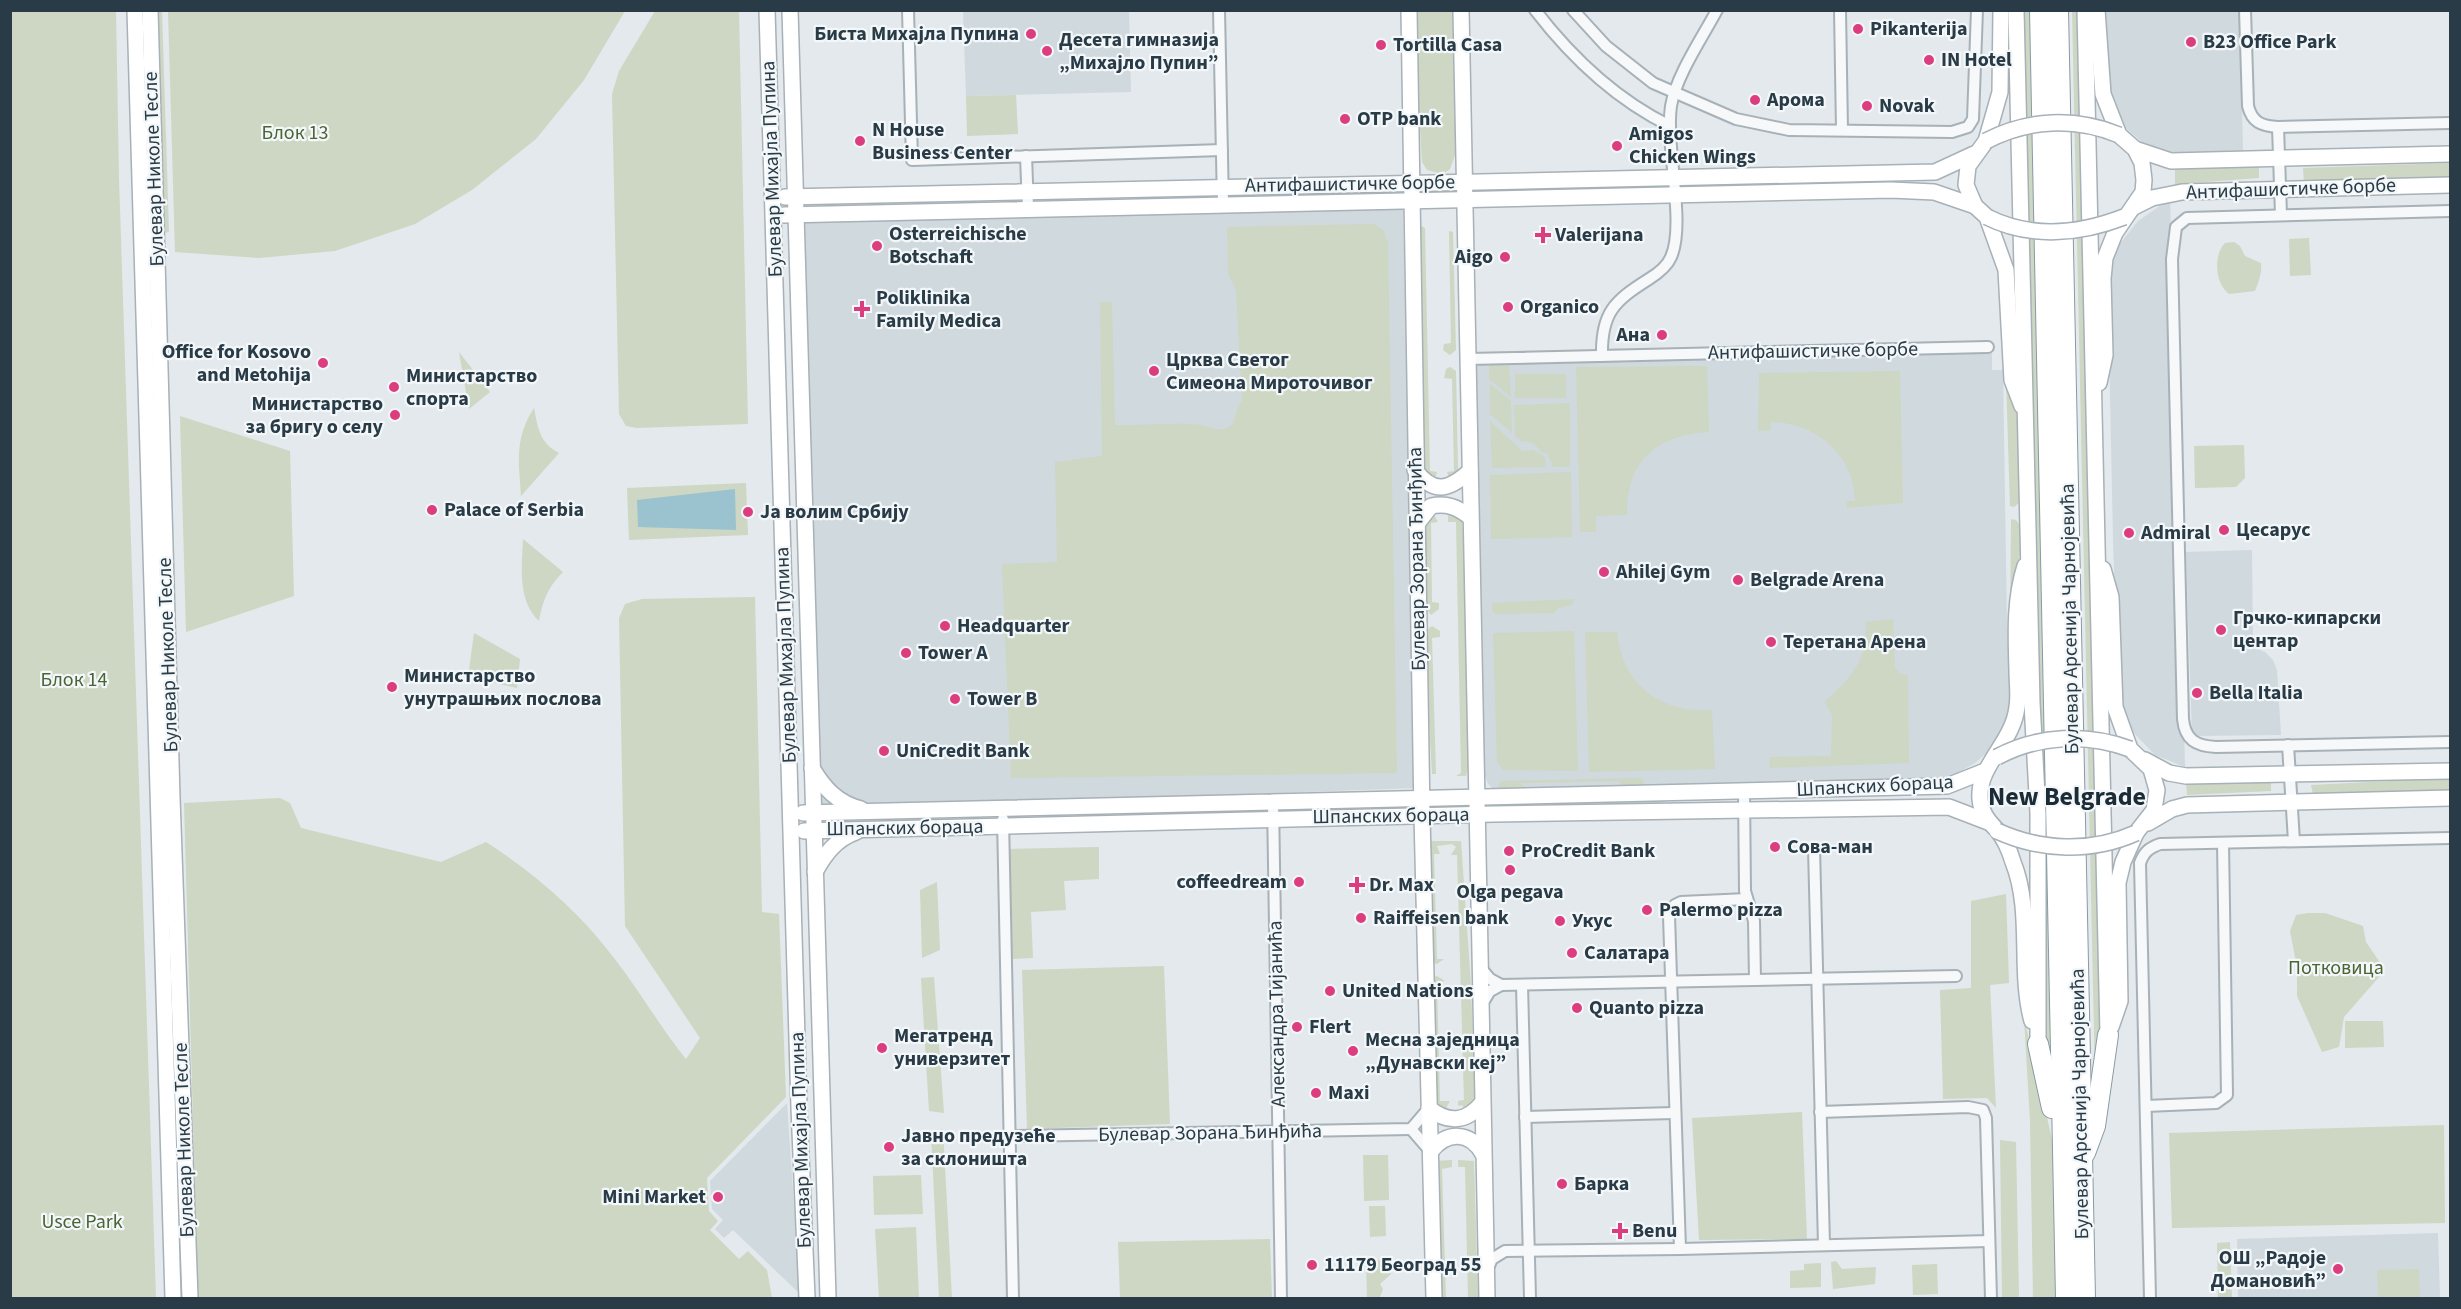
<svg xmlns="http://www.w3.org/2000/svg" width="2461" height="1309" font-family="'Source Sans 3',sans-serif">
  <style>
    .built { fill: #d0d9de }
    .green { fill: #cdd7c3 }
    .water { fill: #9ac2cf }
    .lines { fill: none; stroke-linecap: round; stroke-linejoin: round }
    .street-casing { stroke: #a7b1b7; stroke-width: 14 }
    .secondary-casing { stroke: #a7b1b7; stroke-width: 18 }
    .highway-casing { stroke: #889ba5; stroke-width: 22 }
    .street { stroke: #f6f8fa; stroke-width: 10 }
    .secondary { stroke: #fff; stroke-width: 15 }
    .highway { stroke: #fff; stroke-width: 20 }
    .secondary-bridge-casing { stroke: #a7b1b7; stroke-width: 18; stroke-linecap: butt }
    .secondary-bridge { stroke: #fff; stroke-width: 15 }
    .poi-dot { fill: #dc3d7f; stroke: #f3f7f9; stroke-width: 2 }
    .labels { text-anchor: middle; dominant-baseline: central; stroke-width: 4.5; stroke-linejoin: round; paint-order: stroke }
    .poi-label { font-size: 20px; font-weight: bold; fill: #283b46; stroke: #f3f7f9; text-anchor: start }
    .park-label { font-size: 20px; fill: #4a6434; stroke: #f3f7f9 }
    .street-label { font-size: 20px; fill: #283b46; stroke: #f3f7f9 }
    .district-label { font-size: 26px; font-weight: bold; fill: #1b2c37; stroke: #f3f7f9 }
  </style>
  <rect width="100%" height="100%" fill="#e3e9ec"/>
  <!-- built -->
  <g class="built">
    <polygon points="963,11 1129,11 1131,92 966,96"/>
    <polygon points="2103,11 2240,11 2243,152 2170,152 2147,146 2123,126 2111,105"/>
    <polygon points="2170,199 2185,767 2155,755 2132,731 2118,693 2113,539 2108,295 2115,250 2138,221"/>
    <polygon points="1403,207 1416,788 1170,797 820,805 803,220"/>
    <polygon points="1992,352 1992,370 2003,370 2007,628 2012,699 2001,734 1991,749 1975,763 1957,773 1934,780 1496,791 1488,784 1481,765 1474,362"/>
    <polygon points="2252,550 2253,647 2265,652 2273,660 2277,670 2281,735 2192,736 2186,552"/>
    <polygon points="787,1103 800,1294 733,1230 724,1238 715,1229 723,1220 712,1209 710,1181"/>
    <polygon points="2438,1233 2440,1298 2238,1298 2237,1239"/>
  </g>
  <!-- green -->
  <g class="green">
    <polygon points="10,11 116,11 119,179 156,1298 11,1298"/>
    <polygon points="156,11 162,11 169,232 163,233"/>
    <polygon points="168,11 168,10 625,11 584,80 536,139 472,190 415,224 335,251 259,258 175,252"/>
    <polygon points="655,11 739,11 748,424 637,428 626,426 619,414 612,94 619,71"/>
    <polygon points="1413,11 1454,11 1458,147 1450,169 1443,174 1427,170 1422,162"/>
    <polygon points="2023,11 2030,11 2052,1076 2044,1038"/>
    <polygon points="2072,11 2078,11 2080,83 2100,1037 2095,1080"/>
    <polygon points="1016,95 1018,134 967,136 966,96"/>
    <polygon points="2450,163 2450,180 2304,182 2303,168"/>
    <polygon points="2259,167 2259,178 2191,183 2175,187 2175,169"/>
    <path d="M1374 224 1383 230 1388 242 1397 773 1011 778 1002 564 1057 562 1055 462 1102 456 1100 302H1112L1115 425C1143 426 1172 422 1200 425 1209 426 1218 432 1227 428 1238 423 1234 408 1242 401L1236 290 1228 274 1227 227Z"/>
    <polygon points="1418,224 1425,228 1430,471 1437,472 1434,482 1425,475 1422,462"/>
    <polygon points="1449,231 1453,232 1456,350 1450,355 1443,350 1444,344 1451,343"/>
    <polygon points="2309,238 2311,275 2290,276 2289,239"/>
    <path d="M2234 242 2240 246 2245 256 2261 263C2262 273 2259 281 2255 291L2229 294C2215 284 2213 255 2225 243Z"/>
    <polygon points="2005,347 2019,431 2021,501 2014,507 2010,506"/>
    <polygon points="459,352 490,392 469,409"/>
    <polygon points="1509,363 1511,397 1489,379 1489,364"/>
    <path d="M1707 366 1709 432C1657 435 1626 460 1627 515L1596 516V532H1580L1576 367Z"/>
    <polygon points="1450,367 1456,371 1458,470 1457,476 1450,481 1447,472 1454,471 1452,379 1444,378 1446,369"/>
    <path d="M1900 371 1903 503 1847 508V501H1855C1855 455 1814 422 1771 422V430L1758 431 1759 373Z"/>
    <rect x="1515" y="374" width="51" height="24"/>
    <polygon points="1490,384 1511,401 1512,433 1490,414"/>
    <path d="M1570 403V467H1553L1547 453 1541 452C1536 444 1530 441 1521 441L1515 436 1514 405Z"/>
    <path d="M534 408C538 429 540 443 559 453L521 496C519 461 514 439 534 408Z"/>
    <polygon points="180,416 290,451 294,596 186,632"/>
    <polygon points="1490,421 1522,451 1533,450 1545,457 1546,467 1492,468"/>
    <polygon points="2244,445 2245,478 2236,487 2195,488 2194,446"/>
    <polygon points="1571,472 1572,537 1491,539 1490,475"/>
    <polygon points="746,483 748,535 629,540 627,488"/>
    <polygon points="1433,513 1438,522 1431,523 1432,602 1439,603 1439,609 1431,615 1424,605 1423,528"/>
    <polygon points="1452,513 1456,513 1462,522 1464,536 1469,764 1466,776 1456,776 1461,773 1456,522 1448,522 1448,515"/>
    <polygon points="2011,519 2016,520 2021,527 2022,538 2010,623"/>
    <path d="M523 539 563 572C548 587 543 600 539 621 517 600 522 566 523 539Z"/>
    <path d="M755 597 762 912 779 914 786 1097 707 1178 709 1211 718 1221 710 1230 739 1259 748 1251 767 1270 772 1298H198L184 803 280 798 290 803 301 828 441 862 486 842C535 874 578 910 614 958 639 990 660 1027 686 1059L700 1038 625 926 619 618 625 604 642 599Z"/>
    <polygon points="1574,599 1572,605 1558,608 1554,613 1496,614 1492,611 1492,603"/>
    <path d="M1893 619 1895 667 1901 674 1908 675 1909 763 1769 768 1770 757 1831 756 1832 715 1825 702C1851 677 1868 661 1866 622Z"/>
    <polygon points="1432,626 1440,631 1440,637 1432,638 1436,774 1432,774 1424,632"/>
    <polygon points="1574,631 1578,771 1503,770 1497,762 1493,633"/>
    <path d="M1585 632H1617C1622 686 1661 713 1712 710L1715 769 1589 772Z"/>
    <polygon points="474,633 520,659 517,688 468,677"/>
    <polygon points="1637,778 1643,780 1645,787 1626,788 1618,781 1521,783 1527,790 1496,791 1501,781"/>
    <polygon points="2450,778 2450,791 2313,794 2311,785"/>
    <polygon points="2271,781 2271,791 2187,795 2186,782"/>
    <polygon points="1714,798 1714,800 1667,801 1641,807 1540,806 1610,801"/>
    <polygon points="1426,841 1461,841 1471,985 1475,1101 1465,1109 1462,1105 1458,1106 1458,1101 1464,1100 1457,855 1451,855 1456,847 1452,844 1437,846 1440,854 1434,854 1437,959 1444,959 1437,964 1432,963"/>
    <polygon points="1099,847 1099,879 1064,881 1066,910 1031,912 1033,958 1011,959 1008,849"/>
    <polygon points="937,882 940,950 922,958 920,890"/>
    <polygon points="2006,894 2009,983 1990,985 1996,1108 1987,1098 1943,1099 1940,990 1971,988 1971,901"/>
    <polygon points="2308,913 2325,913 2363,926 2366,942 2385,970 2344,1017 2339,1047 2322,1052 2297,996 2297,967 2290,931 2296,915"/>
    <polygon points="1164,966 1170,1124 1027,1129 1022,970"/>
    <polygon points="1437,976 1445,981 1437,982 1440,1101 1450,1101 1445,1110 1437,1107 1431,978"/>
    <polygon points="934,977 944,1113 929,1111 921,978"/>
    <polygon points="2024,1018 2054,1148 2056,1298 2033,1298 2030,1121"/>
    <polygon points="2345,1021 2383,1021 2384,1047 2345,1048"/>
    <polygon points="1802,1112 1807,1239 1699,1240 1692,1118"/>
    <polygon points="2444,1125 2445,1223 2172,1228 2169,1133"/>
    <polygon points="943,1129 952,1298 939,1298 931,1132"/>
    <polygon points="2000,1140 2016,1142 2019,1298 2002,1298"/>
    <polygon points="1363,1155 1388,1155 1389,1200 1364,1201"/>
    <polygon points="1452,1160 1452,1167 1442,1169 1446,1298 1437,1298 1433,1161"/>
    <polygon points="1458,1160 1474,1161 1478,1298 1468,1298 1465,1167 1458,1167"/>
    <polygon points="921,1175 923,1214 874,1215 873,1176"/>
    <polygon points="1369,1206 1385,1206 1386,1236 1370,1237"/>
    <polygon points="916,1227 919,1298 879,1298 875,1229"/>
    <polygon points="1270,1239 1272,1298 1120,1298 1118,1242"/>
    <polygon points="2230,1242 2232,1298 2218,1298 2217,1243"/>
    <polygon points="1380,1260 1390,1269 1391,1274 1380,1284 1383,1289 1380,1297 1367,1298 1366,1261"/>
    <polygon points="1836,1261 1842,1269 1876,1267 1875,1284 1833,1289 1831,1262"/>
    <polygon points="1821,1263 1821,1287 1790,1288 1790,1271 1804,1270 1804,1264"/>
    <polygon points="1937,1264 1938,1294 1913,1295 1912,1265"/>
    <polygon points="2419,1269 2420,1298 2378,1298 2377,1270"/>
  </g>
  <!-- water -->
  <polygon class="water" points="735,489 736,530 638,527 637,500"/>
  <g class="lines">
    <!-- street casing -->
    <g class="street-casing">
      <g id="street">
        <polyline points="908,10 912,160 1222,150"/>
        <polyline points="1219,10 1223,205"/>
        <path d="M1535 10C1572 58 1615 99 1670 126"/>
        <polyline points="1573,10 1606,46 1653,83 1736,119 1789,130 1952,132 1968,127 1973,119 1977,10"/>
        <polyline points="1840,10 1842,130"/>
        <path d="M2245 10 2248 106C2252 122 2261 126 2278 127L2450 123"/>
        <polyline points="2278,127 2281,215"/>
        <polyline points="1026,156 1028,208"/>
        <path d="M2450 211 2187 218 2176 227 2172 259 2183 719C2185 740 2196 746 2216 747L2450 742"/>
        <path d="M1602 356C1601 313 1614 301 1649 279 1657 274 1667 267 1671 257 1686 224 1665 145 1671 106 1676 76 1702 38 1717 10"/>
        <polyline points="1468,359 1988,347"/>
        <polyline points="2288,745 2294,841"/>
        <polyline points="1744,791 1745,891 1754,921 1755,980"/>
        <polyline points="1273,802 1281,1298"/>
        <polyline points="1003,819 1013,1298"/>
        <polyline points="1814,848 1824,1245"/>
        <polyline points="1480,967 1490,979 1501,985"/>
        <polyline points="1522,985 1530,1298"/>
        <polyline points="1482,1004 1490,991 1501,985 1956,976"/>
        <polyline points="2146,1106 2216,1103 2227,1095 2223,843"/>
        <polyline points="1820,1112 1968,1107 1983,1110 1986,1118 1991,1298"/>
        <polyline points="1525,1117 1674,1113"/>
        <polyline points="1411,1129 1430,1151"/>
        <polyline points="1010,1136 1411,1129 1429,1108"/>
        <polyline points="1680,1249 1669,916 1675,905 1681,902 1747,899"/>
        <polyline points="1488,1268 1492,1259 1505,1251 1680,1249 1989,1241"/>
        <path d="M2150 1298 2140 863C2144 852 2149 848 2160 844L2450 838"/>
      </g>
    </g>
    <!-- secondary casing -->
    <g class="secondary-casing">
      <g id="secondary">
        <polyline points="135,10 173,1298"/>
        <polyline points="150,10 172,798 190,1298"/>
        <polyline points="767,10 799,1107 807,1298"/>
        <polyline points="790,10 828,1298"/>
        <polyline points="1409,10 1422,816 1434,1298"/>
        <polyline points="1461,10 1487,1298"/>
        <polyline points="2001,10 2000,92 1986,141 1968,166 1966,185 1975,206 1987,217 2006,270 2012,380 2022,406"/>
        <polyline points="2016,10 2032,703 2038,813 2038,1044"/>
        <polyline points="2085,10 2108,1035"/>
        <polyline points="2097,10 2103,94 2119,135 2135,149 2142,163 2144,180 2143,192 2115,233 2105,258 2103,279 2105,355 2099,383"/>
        <polyline points="2135,149 2171,161 2450,154"/>
        <polyline points="785,197 1935,172 1974,154"/>
        <polyline points="2134,207 2152,198 2182,192 2450,185"/>
        <polyline points="784,215 1891,190 1934,192 1975,206"/>
        <path d="M1415 470C1434 495 1449 490 1470 471"/>
        <path d="M1416 525 1431 506C1447 503 1457 507 1470 517"/>
        <path d="M2025 566C2014 601 2016 635 2017 671 2017 683 2019 696 2017 707 2013 743 1977 766 1980 799 1981 812 1988 821 1997 830 2004 838 2010 852 2013 862 2033 912 2018 970 2032 1021"/>
        <polyline points="2103,569 2111,597 2115,707 2130,749 2151,769 2157,790 2154,810 2136,833 2123,862 2118,883 2120,1001 2111,1027"/>
        <polyline points="2145,760 2169,773 2186,776 2450,771"/>
        <path d="M812 768C824 788 837 803 861 809"/>
        <polyline points="803,813 1947,786 1985,771"/>
        <polyline points="2148,823 2172,809 2187,805 2450,798"/>
        <polyline points="804,831 1494,814 1949,807 1988,822"/>
        <path d="M815 872C825 854 836 839 856 832"/>
        <path d="M1429 1108C1448 1124 1467 1122 1482 1103"/>
        <path d="M1431 1151C1447 1131 1470 1131 1483 1154"/>
      </g>
    </g>
    <!-- highway casing -->
    <g class="highway-casing">
      <g id="highway">
        <polyline points="2040,10 2066,1298"/>
        <polyline points="2058,10 2085,1298"/>
        <polyline points="2038,1044 2052,1108"/>
        <polyline points="2085,1153 2095,1126 2108,1035"/>
      </g>
    </g>
    <!-- street -->
    <use href="#street" class="street"/>
    <!-- secondary -->
    <use href="#secondary" class="secondary"/>
    <!-- highway -->
    <use href="#highway" class="highway"/>
    <!-- secondary-bridge casing -->
    <g class="secondary-bridge-casing">
      <g id="secondary-bridge">
        <path d="M1986 141C2028 119 2075 117 2119 135"/>
        <path d="M1987 217C2031 239 2080 234 2124 217"/>
        <path d="M1997 757C2038 735 2087 733 2130 749"/>
        <path d="M1997 831C2041 851 2091 853 2136 833"/>
      </g>
    </g>
    <!-- secondary-bridge -->
    <use href="#secondary-bridge" class="secondary-bridge"/>
  </g>
  <!-- markers -->
  <g class="poi-dot">
    <circle cx="1858" cy="29" r="6"/>
    <circle cx="1031" cy="34" r="6"/>
    <circle cx="2191" cy="42" r="6"/>
    <circle cx="1381" cy="45" r="6"/>
    <circle cx="1047" cy="51" r="6"/>
    <circle cx="1929" cy="60" r="6"/>
    <circle cx="1755" cy="100" r="6"/>
    <circle cx="1867" cy="106" r="6"/>
    <circle cx="1345" cy="119" r="6"/>
    <circle cx="860" cy="141" r="6"/>
    <circle cx="1617" cy="146" r="6"/>
    <path d="M1540 226h6v6h6v6h-6v6h-6v-6h-6v-6h6z"/>
    <circle cx="877" cy="246" r="6"/>
    <circle cx="1505" cy="257" r="6"/>
    <circle cx="1508" cy="307" r="6"/>
    <path d="M859 300h6v6h6v6h-6v6h-6v-6h-6v-6h6z"/>
    <circle cx="1662" cy="335" r="6"/>
    <circle cx="323" cy="363" r="6"/>
    <circle cx="1154" cy="371" r="6"/>
    <circle cx="394" cy="387" r="6"/>
    <circle cx="395" cy="415" r="6"/>
    <circle cx="432" cy="510" r="6"/>
    <circle cx="748" cy="512" r="6"/>
    <circle cx="2224" cy="530" r="6"/>
    <circle cx="2129" cy="533" r="6"/>
    <circle cx="1604" cy="572" r="6"/>
    <circle cx="1738" cy="580" r="6"/>
    <circle cx="945" cy="626" r="6"/>
    <circle cx="2221" cy="630" r="6"/>
    <circle cx="1771" cy="642" r="6"/>
    <circle cx="906" cy="653" r="6"/>
    <circle cx="392" cy="687" r="6"/>
    <circle cx="2197" cy="693" r="6"/>
    <circle cx="955" cy="699" r="6"/>
    <circle cx="884" cy="751" r="6"/>
    <circle cx="1775" cy="847" r="6"/>
    <circle cx="1509" cy="851" r="6"/>
    <circle cx="1510" cy="870" r="6"/>
    <circle cx="1299" cy="882" r="6"/>
    <path d="M1354 876h6v6h6v6h-6v6h-6v-6h-6v-6h6z"/>
    <circle cx="1647" cy="910" r="6"/>
    <circle cx="1361" cy="918" r="6"/>
    <circle cx="1560" cy="921" r="6"/>
    <circle cx="1572" cy="953" r="6"/>
    <circle cx="1330" cy="991" r="6"/>
    <circle cx="1577" cy="1008" r="6"/>
    <circle cx="1297" cy="1027" r="6"/>
    <circle cx="882" cy="1048" r="6"/>
    <circle cx="1353" cy="1051" r="6"/>
    <circle cx="1316" cy="1093" r="6"/>
    <circle cx="889" cy="1147" r="6"/>
    <circle cx="1562" cy="1184" r="6"/>
    <circle cx="718" cy="1197" r="6"/>
    <path d="M1617 1222h6v6h6v6h-6v6h-6v-6h-6v-6h6z"/>
    <circle cx="1312" cy="1265" r="6"/>
    <circle cx="2338" cy="1269" r="6"/>
  </g>
  <g class="labels">
    <!-- poi labels -->
    <g class="poi-label">
      <text x="1870" y="29">Pikanterija</text>
      <text x="1019" y="34" text-anchor="end">Биста Михајла Пупина</text>
      <text x="1059" y="40">Десета гимназија<tspan x="1059" dy="23">„Михајло Пупин”</tspan></text>
      <text x="2203" y="42">B23 Office Park</text>
      <text x="1393" y="45">Tortilla Casa</text>
      <text x="1941" y="60">IN Hotel</text>
      <text x="1767" y="100">Арома</text>
      <text x="1879" y="106">Novak</text>
      <text x="1357" y="119">OTP bank</text>
      <text x="872" y="130">N House<tspan x="872" dy="23">Business Center</tspan></text>
      <text x="1629" y="134">Amigos<tspan x="1629" dy="23">Chicken Wings</tspan></text>
      <text x="889" y="234">Osterreichische<tspan x="889" dy="23">Botschaft</tspan></text>
      <text x="1555" y="235">Valerijana</text>
      <text x="1493" y="257" text-anchor="end">Aigo</text>
      <text x="876" y="298">Poliklinika<tspan x="876" dy="23">Family Medica</tspan></text>
      <text x="1520" y="307">Organico</text>
      <text x="1650" y="335" text-anchor="end">Ана</text>
      <text x="311" y="352" text-anchor="end">Office for Kosovo<tspan x="311" dy="23">and Metohija</tspan></text>
      <text x="1166" y="360">Црква Светог<tspan x="1166" dy="23">Симеона Мироточивог</tspan></text>
      <text x="406" y="376">Министарство<tspan x="406" dy="23">спорта</tspan></text>
      <text x="383" y="404" text-anchor="end">Министарство<tspan x="383" dy="23">за бригу о селу</tspan></text>
      <text x="444" y="510">Palace of Serbia</text>
      <text x="760" y="512">Ја волим Србију</text>
      <text x="2236" y="530">Цесарус</text>
      <text x="2141" y="533">Admiral</text>
      <text x="1616" y="572">Ahilej Gym</text>
      <text x="1750" y="580">Belgrade Arena</text>
      <text x="2233" y="618">Грчко-кипарски<tspan x="2233" dy="23">центар</tspan></text>
      <text x="957" y="626">Headquarter</text>
      <text x="1783" y="642">Теретана Арена</text>
      <text x="918" y="653">Tower A</text>
      <text x="404" y="676">Министарство<tspan x="404" dy="23">унутрашњих послова</tspan></text>
      <text x="2209" y="693">Bella Italia</text>
      <text x="967" y="699">Tower B</text>
      <text x="896" y="751">UniCredit Bank</text>
      <text x="1787" y="847">Сова-ман</text>
      <text x="1521" y="851">ProCredit Bank</text>
      <text x="1287" y="882" text-anchor="end">coffeedream</text>
      <text x="1369" y="885">Dr. Max</text>
      <text x="1510" y="892" text-anchor="middle">Olga pegava</text>
      <text x="1659" y="910">Palermo pizza</text>
      <text x="1373" y="918">Raiffeisen bank</text>
      <text x="1572" y="921">Укус</text>
      <text x="1584" y="953">Салатара</text>
      <text x="1342" y="991">United Nations</text>
      <text x="1589" y="1008">Quanto pizza</text>
      <text x="1309" y="1027">Flert</text>
      <text x="894" y="1036">Мегатренд<tspan x="894" dy="23">универзитет</tspan></text>
      <text x="1365" y="1040">Месна заједница<tspan x="1365" dy="23">„Дунавски кеј”</tspan></text>
      <text x="1328" y="1093">Maxi</text>
      <text x="901" y="1136">Јавно предузеће<tspan x="901" dy="23">за склоништа</tspan></text>
      <text x="1574" y="1184">Барка</text>
      <text x="706" y="1197" text-anchor="end">Mini Market</text>
      <text x="1632" y="1231">Benu</text>
      <text x="2326" y="1258" text-anchor="end">ОШ „Радоје<tspan x="2326" dy="23">Домановић”</tspan></text>
      <text x="1324" y="1265">11179 Београд 55</text>
    </g>
    <!-- park labels -->
    <g class="park-label">
      <text x="295" y="133">Блок 13</text>
      <text x="74" y="680">Блок 14</text>
      <text x="2336" y="968">Потковица</text>
      <text x="82" y="1222">Usce Park</text>
    </g>
    <!-- street labels -->
    <g class="street-label">
      <text transform="translate(154 169) rotate(-92)">Булевар Николе Тесле</text>
      <text transform="translate(772 169) rotate(-92)">Булевар Михајла Пупина</text>
      <text transform="translate(1350 184) rotate(-1)">Антифашистичке борбе</text>
      <text transform="translate(2291 189) rotate(-2)">Антифашистичке борбе</text>
      <text transform="translate(1813 351) rotate(-1)">Антифашистичке борбе</text>
      <text transform="translate(1417 559) rotate(-91)">Булевар Зорана Ђинђића</text>
      <text transform="translate(2070 619) rotate(-91)">Булевар Арсенија Чарнојевића</text>
      <text transform="translate(168 655) rotate(-92)">Булевар Николе Тесле</text>
      <text transform="translate(786 655) rotate(-92)">Булевар Михајла Пупина</text>
      <text transform="translate(1875 786) rotate(-3)">Шпанских бораца</text>
      <text transform="translate(1391 816) rotate(-1)">Шпанских бораца</text>
      <text transform="translate(905 828) rotate(-1)">Шпанских бораца</text>
      <text transform="translate(1277 1014) rotate(-91)">Александра Тијанића</text>
      <text transform="translate(2080 1104) rotate(-91)">Булевар Арсенија Чарнојевића</text>
      <text transform="translate(1210 1133) rotate(-1)">Булевар Зорана Ђинђића</text>
      <text transform="translate(184 1140) rotate(-92)">Булевар Николе Тесле</text>
      <text transform="translate(801 1140) rotate(-92)">Булевар Михајла Пупина</text>
    </g>
    <!-- district labels -->
    <g class="district-label">
      <text x="2067" y="796">New Belgrade</text>
    </g>
  </g>
  <!-- border -->
  <rect width="2461" height="1309" fill="none" stroke="#283b46" stroke-width="24"/>
</svg>
